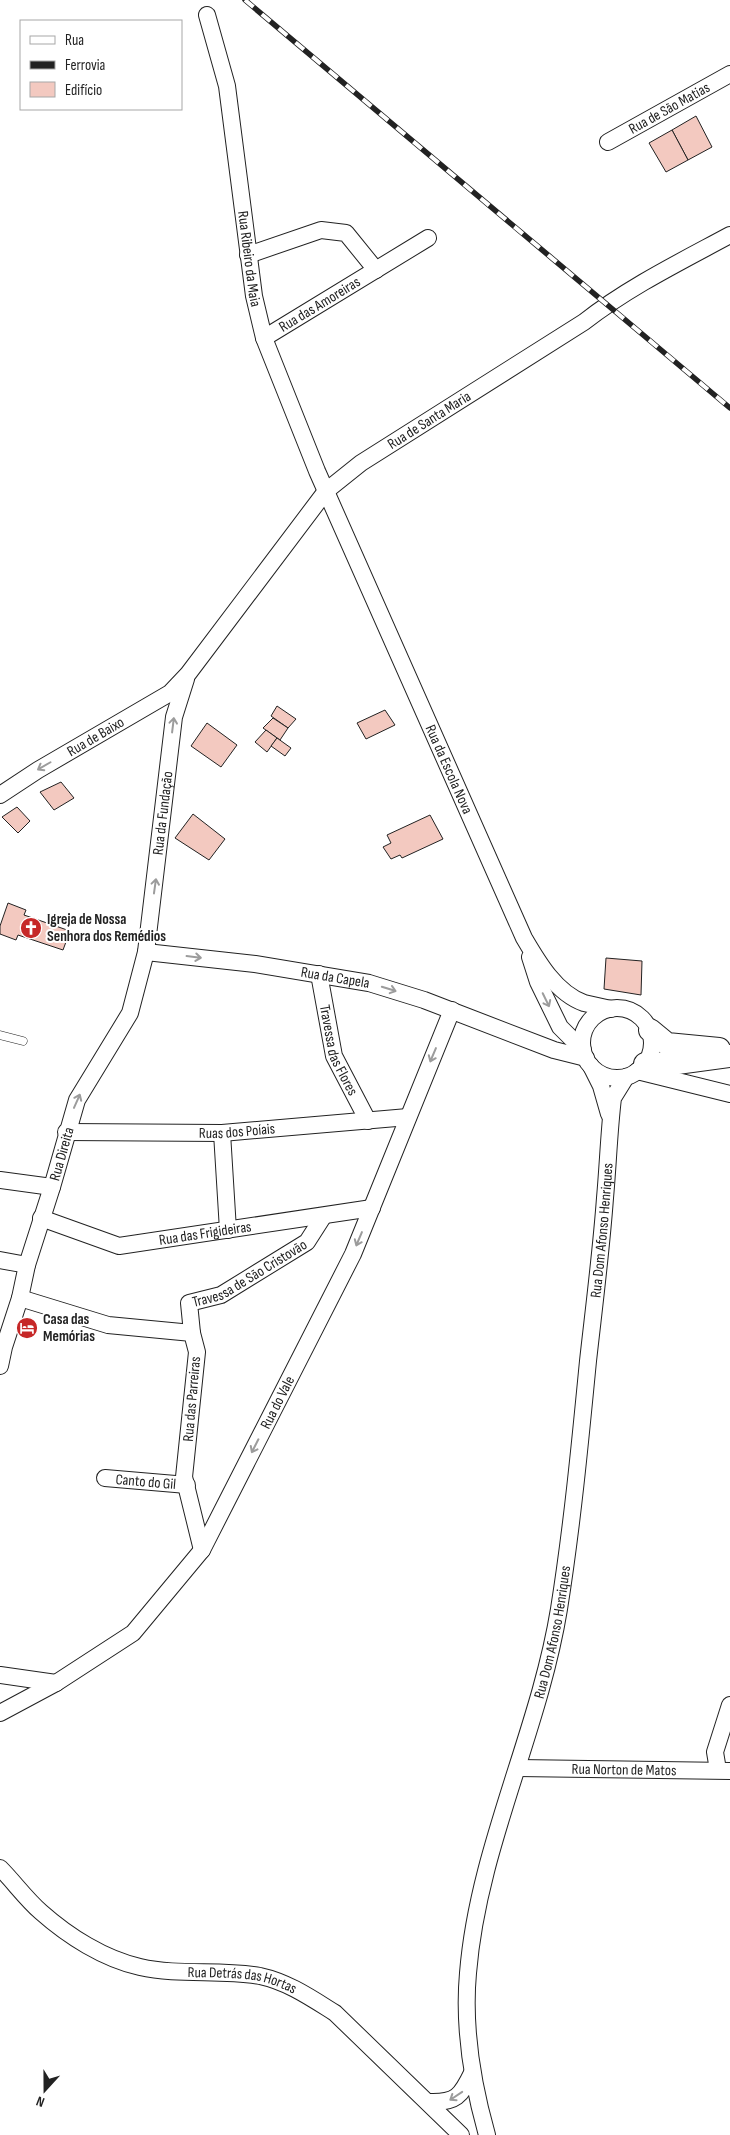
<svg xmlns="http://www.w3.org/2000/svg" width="730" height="2135" font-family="'Sofia Sans Condensed',sans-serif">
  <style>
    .building { fill: #f3c9c0; stroke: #222 }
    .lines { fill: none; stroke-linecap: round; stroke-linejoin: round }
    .lane-casing { stroke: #222; stroke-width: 9 }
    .street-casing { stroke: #222; stroke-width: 18 }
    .secondary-casing { stroke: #222; stroke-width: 24 }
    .lane { stroke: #fff; stroke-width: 8 }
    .street { stroke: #fff; stroke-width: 16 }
    .secondary { stroke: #fff; stroke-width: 22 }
    .rail-casing { stroke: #222; stroke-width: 5.5 }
    .rail { stroke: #fff; stroke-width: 4; stroke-dasharray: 11; stroke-linecap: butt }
    .oneway { stroke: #9c9c9c }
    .labels { text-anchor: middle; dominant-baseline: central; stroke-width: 4; stroke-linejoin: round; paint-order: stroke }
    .street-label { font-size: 15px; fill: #222; stroke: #fff }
    .poi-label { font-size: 15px; font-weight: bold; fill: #222; stroke: #fff; text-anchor: start }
  </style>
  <rect width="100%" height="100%" fill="#fff"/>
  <!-- building -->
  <g class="building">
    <polygon points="696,116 712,147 688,160 672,130"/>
    <polygon points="672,130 688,160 666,172 649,143"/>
    <polygon points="277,706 296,719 288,728 271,716"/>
    <polygon points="385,710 395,725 366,739 357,723"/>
    <polygon points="273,718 288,728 280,740 263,728"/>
    <polygon points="207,723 237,745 221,767 191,746"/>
    <polygon points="266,730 277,738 267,752 255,742"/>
    <polygon points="277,738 291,748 285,756 271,746"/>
    <polygon points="61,782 74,798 54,810 40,792"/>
    <polygon points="17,807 30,821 18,833 2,817"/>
    <polygon points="193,814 225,839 209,860 175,838"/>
    <polygon points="430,815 443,839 402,858 400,855 391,859 383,847 391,843 387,835"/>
    <polygon points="8,903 26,910 24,915 70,931 63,950 18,935 16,940 0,934 0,926"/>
    <polygon points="606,958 642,961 641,995 604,989"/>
  </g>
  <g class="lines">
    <!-- lane casing -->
    <g class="lane-casing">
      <polyline id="lane" points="0,1035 23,1041"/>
    </g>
    <!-- street casing -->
    <g class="street-casing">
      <g id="street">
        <path id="s1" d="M207 15 227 86 254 296 264 338 317 471 524 938C538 962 556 993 584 1003 593 1005 602 1007 611 1009"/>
        <path id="s2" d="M608 142 730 74"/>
        <polyline points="248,255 321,230 346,233 376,270"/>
        <path id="s3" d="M264 338 428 238"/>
        <path id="s4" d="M0 795 38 770 170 693 188 674 326 491 361 463 584 322C629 287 680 262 730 235"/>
        <path id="s5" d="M146 952 255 964 369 983 424 1000 554 1050 586 1058"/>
        <polyline points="530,957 538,982 560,1027 583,1050"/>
        <path id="s6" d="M319 974 334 1056 368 1121"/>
        <circle cx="617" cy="1043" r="35"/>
        <polyline points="591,1066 601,1086 609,1114"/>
        <polyline points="637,1071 730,1094"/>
        <path id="s7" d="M66 1132 222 1133 408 1117"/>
        <polyline points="222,1133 228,1230"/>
        <polyline points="0,1180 52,1187"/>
        <path id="s8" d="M41 1218 119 1246 372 1208"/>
        <polyline points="0,1260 27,1265"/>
        <polyline points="20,1298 108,1325 192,1333 197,1352 184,1477 202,1550"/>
        <path id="s9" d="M192 1333 189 1303 221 1295 307 1242 323 1217"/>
        <path id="s10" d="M0 1366 4 1347 20 1298 27 1265 52 1187 77 1100 130 1013 146 952 174 717 186 679"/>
        <path id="s11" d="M105 1478 187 1485"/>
        <polyline points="0,1675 56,1683"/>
        <path id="s12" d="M0 1713 56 1683 133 1633 202 1550 353 1254 452 1010"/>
        <path id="s13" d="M518 1768 730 1771"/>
        <polyline points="718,1770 715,1752 730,1705"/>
        <path id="s14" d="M0 1868C14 1882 26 1899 41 1912 68 1936 104 1959 140 1967 179 1976 220 1969 260 1976 288 1982 311 1998 335 2013L461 2135"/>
        <path d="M429 2102C456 2103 461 2096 472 2073"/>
        <path id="s15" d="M487 2135C472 2082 463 2028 468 1973 478 1848 539 1732 559 1609 572 1527 580 1444 588 1361 594 1307 601 1253 605 1198 608 1165 609 1131 613 1098L626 1077"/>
      </g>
    </g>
    <!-- secondary casing -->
    <g class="secondary-casing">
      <g id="secondary">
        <polyline points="650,1030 667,1044 719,1049"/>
        <polyline points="645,1064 677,1063 730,1056"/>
      </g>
    </g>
    <!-- lane -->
    <use href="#lane" class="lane"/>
    <!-- street -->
    <use href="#street" class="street"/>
    <!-- secondary -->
    <use href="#secondary" class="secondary"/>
    <!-- rail casing -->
    <g class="rail-casing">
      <polyline id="rail" points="245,0 730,408"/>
    </g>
    <!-- rail -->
    <use href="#rail" class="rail"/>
  </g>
  <!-- one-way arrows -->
  <defs><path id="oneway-shaft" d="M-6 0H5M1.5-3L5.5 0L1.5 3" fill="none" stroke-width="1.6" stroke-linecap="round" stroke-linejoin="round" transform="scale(1.25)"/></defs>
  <g class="oneway">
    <use href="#oneway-shaft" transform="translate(173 725) rotate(-83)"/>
    <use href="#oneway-shaft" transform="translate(44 766) rotate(150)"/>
    <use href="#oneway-shaft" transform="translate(155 886) rotate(-82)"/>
    <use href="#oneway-shaft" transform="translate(194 957) rotate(7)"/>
    <use href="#oneway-shaft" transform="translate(389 989) rotate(17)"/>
    <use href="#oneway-shaft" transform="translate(546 1000) rotate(64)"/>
    <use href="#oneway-shaft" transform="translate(433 1055) rotate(113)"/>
    <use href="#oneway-shaft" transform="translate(77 1101) rotate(-66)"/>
    <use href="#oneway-shaft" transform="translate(359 1239) rotate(113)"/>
    <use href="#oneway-shaft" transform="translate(255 1446) rotate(117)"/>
    <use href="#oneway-shaft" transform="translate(456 2096) rotate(146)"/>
  </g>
  <!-- icons -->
  <defs>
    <g id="church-disc" transform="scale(1.125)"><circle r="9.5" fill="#c62828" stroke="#fff"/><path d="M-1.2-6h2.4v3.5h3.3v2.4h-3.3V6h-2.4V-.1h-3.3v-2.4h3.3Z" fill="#fff"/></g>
    <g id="hotel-disc" transform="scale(1.125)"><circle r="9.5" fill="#c62828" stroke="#fff"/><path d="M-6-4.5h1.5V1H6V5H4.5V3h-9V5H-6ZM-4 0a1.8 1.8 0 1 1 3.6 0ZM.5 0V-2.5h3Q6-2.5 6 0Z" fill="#fff"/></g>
  </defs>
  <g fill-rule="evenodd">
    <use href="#church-disc" x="31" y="928"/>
    <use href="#hotel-disc" x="27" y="1328"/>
  </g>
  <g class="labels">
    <!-- street labels -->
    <g class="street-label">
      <text stroke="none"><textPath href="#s2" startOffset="70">Rua de São Matias</textPath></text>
      <text stroke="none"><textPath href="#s1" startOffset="248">Rua Ribeiro da Maia</textPath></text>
      <text stroke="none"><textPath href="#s3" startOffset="65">Rua das Amoreiras</textPath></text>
      <text stroke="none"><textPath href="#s4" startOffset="579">Rua de Santa Maria</textPath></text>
      <text stroke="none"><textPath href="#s4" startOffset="112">Rua de Baixo</textPath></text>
      <text stroke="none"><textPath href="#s1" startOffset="798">Rua da Escola Nova</textPath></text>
      <text stroke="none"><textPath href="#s10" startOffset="582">Rua da Fundação</textPath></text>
      <text stroke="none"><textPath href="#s5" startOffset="191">Rua da Capela</textPath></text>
      <text stroke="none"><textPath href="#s6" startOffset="79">Travessa das Flores</textPath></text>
      <text stroke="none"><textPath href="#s7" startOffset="171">Ruas dos Poíais</textPath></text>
      <text stroke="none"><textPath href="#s10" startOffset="221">Rua Direita</textPath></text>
      <text stroke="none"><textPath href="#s15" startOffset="921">Rua Dom Afonso Henriques</textPath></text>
      <text stroke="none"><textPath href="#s8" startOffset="170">Rua das Frigideiras</textPath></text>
      <text stroke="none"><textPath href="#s9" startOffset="98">Travessa de São Cristovão</textPath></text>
      <text transform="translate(192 1399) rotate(-85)">Rua das Parreiras</text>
      <text stroke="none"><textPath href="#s12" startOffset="429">Rua do Vale</textPath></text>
      <text stroke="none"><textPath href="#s11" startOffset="41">Canto do Gil</textPath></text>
      <text stroke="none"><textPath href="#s15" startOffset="516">Rua Dom Afonso Henriques</textPath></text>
      <text stroke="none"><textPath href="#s13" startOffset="106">Rua Norton de Matos</textPath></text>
      <text stroke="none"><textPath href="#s14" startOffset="278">Rua Detrás das Hortas</textPath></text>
    </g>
    <!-- poi labels -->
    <g class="poi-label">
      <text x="47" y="919">Igreja de Nossa<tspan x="47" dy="17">Senhora dos Remédios</tspan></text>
      <text x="43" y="1319">Casa das<tspan x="43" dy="17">Memórias</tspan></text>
    </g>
  </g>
  <!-- legend -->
  <rect x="20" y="20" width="162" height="90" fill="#ffffff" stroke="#a7a7a7"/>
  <rect x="30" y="36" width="25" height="8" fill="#ffffff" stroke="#a7a7a7"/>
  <text x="65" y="45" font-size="15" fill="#222222">Rua</text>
  <rect x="30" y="61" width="25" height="8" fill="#222222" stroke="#a7a7a7"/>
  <text x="65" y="70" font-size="15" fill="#222222">Ferrovia</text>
  <rect x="30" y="82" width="25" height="15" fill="#f3c9c0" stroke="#a7a7a7"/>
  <text x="65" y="95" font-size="15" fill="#222222">Edifício</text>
  <!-- north arrow -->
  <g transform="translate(45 2090) rotate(201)" stroke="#ffffff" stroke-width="4" paint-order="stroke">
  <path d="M0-4L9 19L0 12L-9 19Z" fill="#222222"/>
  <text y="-8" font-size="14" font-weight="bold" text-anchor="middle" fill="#222222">N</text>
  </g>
</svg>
